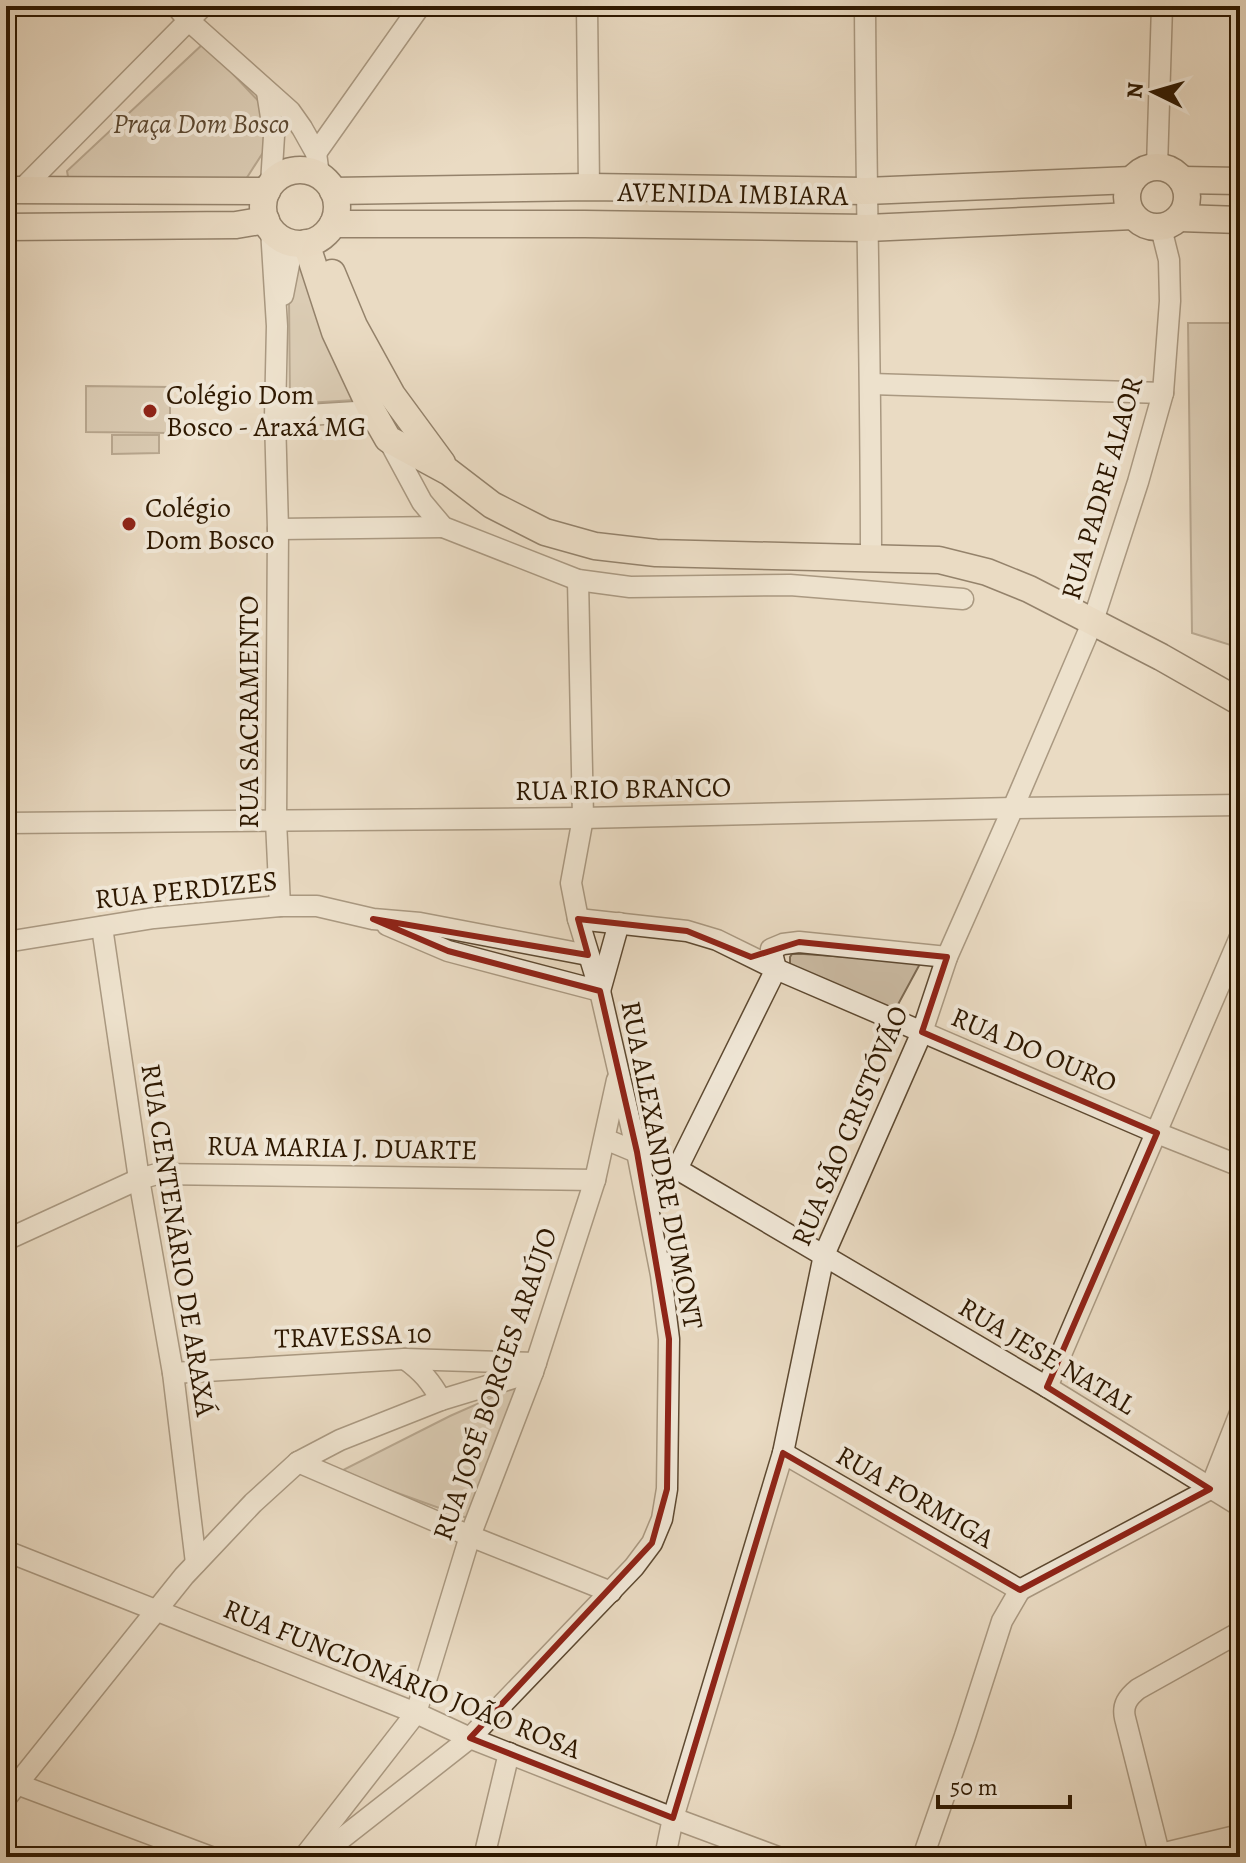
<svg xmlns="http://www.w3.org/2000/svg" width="1246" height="1863" font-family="Alegreya,serif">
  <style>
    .green { fill: #cabaa2; stroke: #7c6951; stroke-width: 2 }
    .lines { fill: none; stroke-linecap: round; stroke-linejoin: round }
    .minor-casing { stroke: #5d4931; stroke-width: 23 }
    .major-casing { stroke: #2e1800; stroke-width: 29 }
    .minor { stroke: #f1e8d8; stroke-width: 20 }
    .major { stroke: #eadbc3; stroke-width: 26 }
    .marked { fill: none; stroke: #8f2418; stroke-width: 6; stroke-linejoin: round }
    .poi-dot { fill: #8f2418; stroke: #f1e8d8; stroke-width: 3 }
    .labels { text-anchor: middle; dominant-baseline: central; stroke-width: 8; stroke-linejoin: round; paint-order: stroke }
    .park-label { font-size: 28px; font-style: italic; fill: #5d4931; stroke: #f1e8d8 }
    .street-label { font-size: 28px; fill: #2e1800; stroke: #f1e8d8 }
    .poi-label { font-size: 28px; fill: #2e1800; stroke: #f1e8d8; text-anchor: start }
  </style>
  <rect width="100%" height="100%" fill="#eadbc3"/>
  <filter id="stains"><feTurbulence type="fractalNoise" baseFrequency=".0025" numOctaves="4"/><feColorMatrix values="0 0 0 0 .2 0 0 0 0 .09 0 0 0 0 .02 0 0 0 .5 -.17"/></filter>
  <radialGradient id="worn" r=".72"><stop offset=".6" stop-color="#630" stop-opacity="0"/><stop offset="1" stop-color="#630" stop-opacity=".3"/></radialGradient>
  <!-- green -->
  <g class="green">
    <polygon points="204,43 264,107 264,151 246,179 69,182 67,171"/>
    <polygon points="298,263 355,400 290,404 289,298"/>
    <polygon points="1188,323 1240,323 1240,648 1192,633"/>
    <polygon points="86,386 170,387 170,433 86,432"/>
    <polygon points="112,435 159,435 159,453 112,454"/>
    <polygon points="792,954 804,954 921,962 895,1010 790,965 790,957"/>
    <polygon points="518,1386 467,1518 339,1472 450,1416"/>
  </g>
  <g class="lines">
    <!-- minor casing -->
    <g class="minor-casing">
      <g id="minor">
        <polyline points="176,6 188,20 290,111 302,128 316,153 319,175"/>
        <polyline points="587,6 589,187"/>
        <path d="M865 6C866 191 871 375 871 559"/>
        <polyline points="267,92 274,136 271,184"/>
        <polyline points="316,153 420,6"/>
        <polyline points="1157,167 1162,6"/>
        <polyline points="21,190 203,6"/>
        <polyline points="271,229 277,326 275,417 278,529 276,821 280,906"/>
        <polyline points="283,295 291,254 291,242"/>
        <polyline points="871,384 1163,393"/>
        <polyline points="275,417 372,411"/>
        <polyline points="388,439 422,502 443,527 578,580 630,587 790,585 963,599"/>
        <polyline points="278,529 443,527"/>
        <polyline points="6,823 583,818 1013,808 1240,805"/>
        <polyline points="578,919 687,931 717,940 776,969 1157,1133 1240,1166"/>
        <polyline points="387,925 448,951 600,991 619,923"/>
        <polyline points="102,927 139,1179 173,1373 196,1563"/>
        <polyline points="6,942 154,918 280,906 317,906 373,919 420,923 588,955"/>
        <polyline points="605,1139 677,1169 1047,1387 1240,1506"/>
        <polyline points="677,1169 776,969 771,949 783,944 799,942 947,957"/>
        <polyline points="6,1240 139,1179 157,1174 595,1180"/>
        <path d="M405 1359C422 1371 431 1382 441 1400"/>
        <polyline points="173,1373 404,1359 536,1363"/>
        <polyline points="1047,1387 1240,937"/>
        <polyline points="783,1453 1020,1590"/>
        <polyline points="298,1462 470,1536 611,1592"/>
        <polyline points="1210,1489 1240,1413"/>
        <polyline points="6,1551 416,1713 470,1738 673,1818 778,1857"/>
        <polyline points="1020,1590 1210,1489 1240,1470"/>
        <polyline points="6,1780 211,1857"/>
        <polyline points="6,1798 184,1576 253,1503 298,1462 340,1440 441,1400 533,1372"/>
        <polyline points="304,1857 416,1713 470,1536 533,1372 595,1180 617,1080"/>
        <polyline points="318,1857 470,1738 634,1567 652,1543 662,1519 667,1489 669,1339 661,1275 637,1152 600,991 578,919 571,883 583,818 578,580"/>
        <polyline points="484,1857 509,1753"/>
        <polyline points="665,1857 673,1818 783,1453 824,1255 922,1032 947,957 1013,808 1093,621 1138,482 1163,393 1170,301 1169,260 1161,228"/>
        <polyline points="923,1857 965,1736 1002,1621 1020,1590"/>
        <polyline points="1148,1857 1240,1835"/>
        <path d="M1160 1857 1125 1718C1122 1705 1128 1697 1138 1689L1240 1632"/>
      </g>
    </g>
    <!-- major casing -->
    <g class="major-casing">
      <g id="major">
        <circle cx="1157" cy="197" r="30"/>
        <circle cx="300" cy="207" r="37"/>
        <polyline points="1182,180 1240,181"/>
        <polyline points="6,190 267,191"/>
        <polyline points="333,191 589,187 866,191 1132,180"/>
        <polyline points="1180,218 1240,220"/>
        <polyline points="333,224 585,224 867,228 1133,216"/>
        <polyline points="6,227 236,225 266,220"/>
        <polyline points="306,243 335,332 372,411 388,439 449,472 492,505 545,532 595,546 656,553 939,560 987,572 1029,589 1161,657 1240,702"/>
        <polyline points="332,273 354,326 392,395 442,463"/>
      </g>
    </g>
    <!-- minor -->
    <use href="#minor" class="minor"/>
    <!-- major -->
    <use href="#major" class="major"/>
  </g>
  <!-- marked area -->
  <path d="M0 0H1246V1863H0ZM373 919 588 955 578 919 687 931 751 957 799 942 947 957 922 1032 1157 1133 1047 1387 1210 1489 1020 1590 783 1453 673 1818 470 1738 652 1543 667 1489 669 1339 637 1152 600 991 448 951Z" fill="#eadbc3" fill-opacity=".55" fill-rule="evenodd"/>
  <path class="marked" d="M373 919 588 955 578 919 687 931 751 957 799 942 947 957 922 1032 1157 1133 1047 1387 1210 1489 1020 1590 783 1453 673 1818 470 1738 652 1543 667 1489 669 1339 637 1152 600 991 448 951Z"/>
  <!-- markers -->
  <g class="poi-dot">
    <circle cx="150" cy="411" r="8"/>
    <circle cx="129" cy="524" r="8"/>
  </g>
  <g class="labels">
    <!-- park labels -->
    <g class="park-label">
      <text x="201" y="124">Praça Dom Bosco</text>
    </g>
    <!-- street labels -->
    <g class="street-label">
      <text transform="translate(733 194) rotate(1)">AVENIDA IMBIARA</text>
      <text transform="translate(1102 488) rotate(-74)">RUA PADRE ALAOR</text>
      <text transform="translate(249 712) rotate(-90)">RUA SACRAMENTO</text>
      <text transform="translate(623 789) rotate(-1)">RUA RIO BRANCO</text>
      <text transform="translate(186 890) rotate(-6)">RUA PERDIZES</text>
      <text transform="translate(1034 1050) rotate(23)">RUA DO OURO</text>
      <text transform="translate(850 1126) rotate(-67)">RUA SÃO CRISTÓVÃO</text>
      <text transform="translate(342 1148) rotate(1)">RUA MARIA J. DUARTE</text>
      <text transform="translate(662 1165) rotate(79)">RUA ALEXANDRE DUMONT</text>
      <text transform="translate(178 1240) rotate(81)">RUA CENTENÁRIO DE ARAXÁ</text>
      <text transform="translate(353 1336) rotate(-2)">TRAVESSA 10</text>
      <text transform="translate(1047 1356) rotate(31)">RUA JESE NATAL</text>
      <text transform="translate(495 1384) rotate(-71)">RUA JOSÉ BORGES ARAÚJO</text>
      <text transform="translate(915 1497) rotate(30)">RUA FORMIGA</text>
      <text transform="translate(402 1679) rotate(22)">RUA FUNCIONÁRIO JOÃO ROSA</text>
    </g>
    <!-- poi labels -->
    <g class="poi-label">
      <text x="166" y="395">Colégio Dom<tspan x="166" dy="32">Bosco - Araxá MG</tspan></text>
      <text x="145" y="508">Colégio<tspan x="145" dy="32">Dom Bosco</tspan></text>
    </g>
  </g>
  <!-- margin -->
  <rect width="1246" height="1863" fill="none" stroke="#eadbc3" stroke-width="32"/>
  <rect x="8" y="8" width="1230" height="1847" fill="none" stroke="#2e1800" stroke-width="4"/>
  <rect x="16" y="16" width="1214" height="1831" fill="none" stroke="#2e1800" stroke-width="2"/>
  <!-- north arrow -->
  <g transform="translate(1154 92) rotate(275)" stroke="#f1e8d8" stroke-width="6" paint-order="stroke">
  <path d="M0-6L14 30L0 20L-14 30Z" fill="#2e1800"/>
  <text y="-12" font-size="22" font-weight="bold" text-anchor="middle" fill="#2e1800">N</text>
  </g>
  <!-- scale -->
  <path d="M938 1795v12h132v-12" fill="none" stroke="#2e1800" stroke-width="4"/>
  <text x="950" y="1795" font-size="24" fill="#2e1800" stroke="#f1e8d8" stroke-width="6" paint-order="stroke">50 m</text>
  <rect width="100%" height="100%" filter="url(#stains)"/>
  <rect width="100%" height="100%" fill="url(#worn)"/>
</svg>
